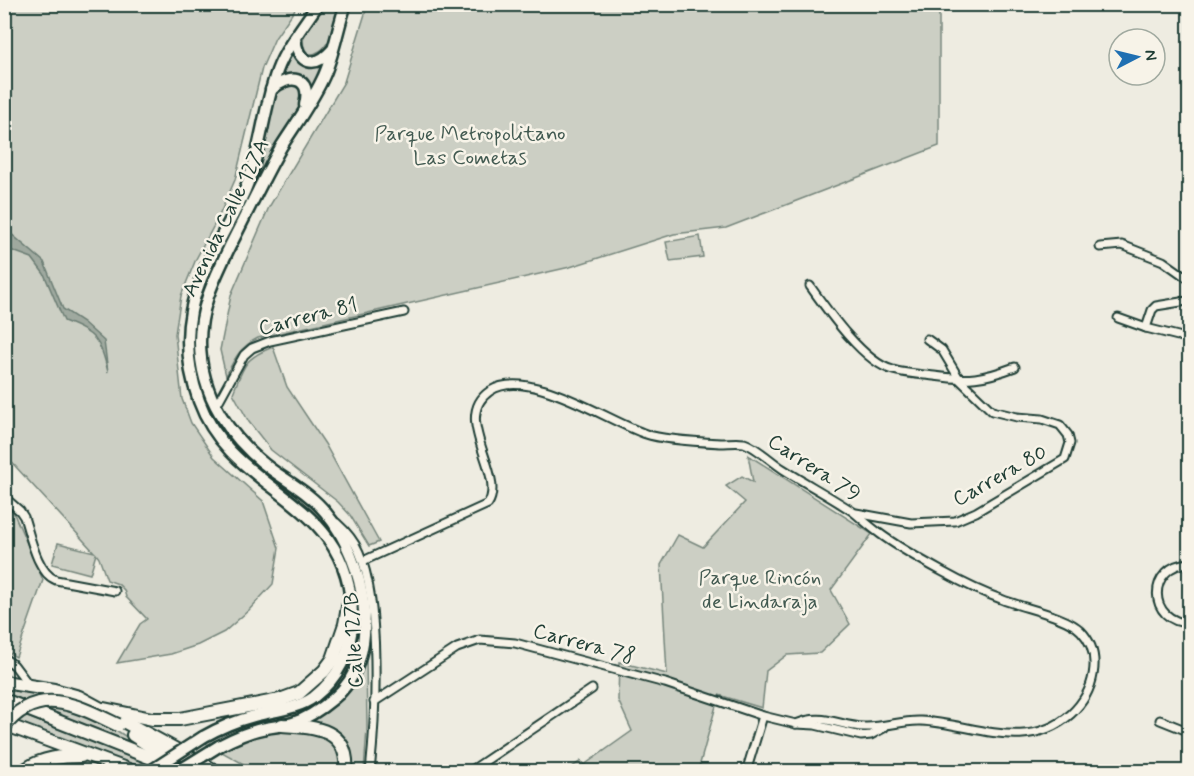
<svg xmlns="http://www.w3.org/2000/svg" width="1194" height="776" font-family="Mynerve,sans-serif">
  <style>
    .green { fill: #cccfc4; stroke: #76867c; stroke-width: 1.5 }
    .water { fill: #9fa99f; stroke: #6c7e74; stroke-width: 1.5 }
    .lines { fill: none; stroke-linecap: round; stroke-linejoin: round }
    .stream { stroke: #6c7e74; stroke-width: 2 }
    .minor-casing { stroke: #1f3d34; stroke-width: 11 }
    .primary-casing { stroke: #1f3d34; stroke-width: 15 }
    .trunk-casing { stroke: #1f3d34; stroke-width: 16 }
    .minor { stroke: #f7f3e8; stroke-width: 7 }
    .primary { stroke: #f7f3e8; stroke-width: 10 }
    .trunk { stroke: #f7f3e8; stroke-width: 12 }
    .primary-bridge-casing { stroke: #1f3d34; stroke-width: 15; stroke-linecap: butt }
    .trunk-bridge-casing { stroke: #1f3d34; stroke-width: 16; stroke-linecap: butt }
    .primary-bridge { stroke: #f7f3e8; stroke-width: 10 }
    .trunk-bridge { stroke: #f7f3e8; stroke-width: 12 }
    .labels { text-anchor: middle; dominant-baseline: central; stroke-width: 5; stroke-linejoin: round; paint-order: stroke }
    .park-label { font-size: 21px; fill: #425a51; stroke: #f7f3e8 }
    .street-label { font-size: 21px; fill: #1f3d34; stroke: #f7f3e8 }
  </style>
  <rect width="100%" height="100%" fill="#eeece1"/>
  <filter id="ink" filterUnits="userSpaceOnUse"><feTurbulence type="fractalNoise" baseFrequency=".0167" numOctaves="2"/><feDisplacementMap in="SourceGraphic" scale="12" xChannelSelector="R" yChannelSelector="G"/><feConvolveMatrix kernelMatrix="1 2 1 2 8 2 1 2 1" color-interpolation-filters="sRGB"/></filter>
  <g filter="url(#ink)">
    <!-- green -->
    <g class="green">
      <path d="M368 4 939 5V146L726 228 674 234 570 267 258 338C240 347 234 359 226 376L220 350 231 295 269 207 344 82Z"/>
      <polygon points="4,5 298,5 275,38 262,68 235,180 219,216 196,259 181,296 175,334 182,399 191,423 214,457 263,501 279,548 273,584 249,610 224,632 198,645 171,654 117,663 140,624 147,619 126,597 124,590 118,584 107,580 99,558 96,554 90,574 52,564 58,543 94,552 5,455"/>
      <path d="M324 5H341C335 21 331 55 309 54 292 40 316 18 324 5Z"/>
      <polygon points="293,49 324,63 310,91 308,87 279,78"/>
      <path d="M290 83 296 85 303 93 301 106C276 147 252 189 231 233 212 271 193 308 196 352 199 393 218 433 248 460 272 481 302 493 324 518 368 568 380 667 315 707 292 720 265 721 241 729 230 733 219 739 209 745L205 743C241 719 291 722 322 696 346 677 354 655 356 626 361 577 338 528 299 499 281 485 260 474 244 458 221 436 204 409 196 377 182 312 212 266 240 210 244 201 250 191 254 181 264 154 268 122 276 93L285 84Z"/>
      <polygon points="700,236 703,257 670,261 666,242"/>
      <path d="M273 347 287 387 325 444 379 542 369 546 350 515 338 502 271 450 249 422 233 393C244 366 244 358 273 347Z"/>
      <polygon points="748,455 872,534 831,590 850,624 820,653 787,655 766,671 762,708 719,695 698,771 565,772 581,761 584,765 632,731 618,700 619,662 667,674 661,565 678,535 703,547 745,502 726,486 742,476 753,482"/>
      <polygon points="4,503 11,507 43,580 16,657 5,651"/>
      <path d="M366 654 367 728 364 771H350V758L308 722C338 704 351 685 366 654Z"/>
      <polygon points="5,689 51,695 70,700 148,751 73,722 27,701 5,694"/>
      <polygon points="4,708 169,771 146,771 5,719"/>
      <path d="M299 730C328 738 339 739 342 772L256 771 220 751C241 735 274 731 299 730Z"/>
    </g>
    <!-- water -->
    <path class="water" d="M5 213 9 232 44 262 63 309 83 322 104 341 108 372C100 339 96 334 64 321L44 274 32 258 10 250 5 232Z"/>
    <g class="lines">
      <!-- stream -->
      <polyline class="stream" points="4,761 22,768"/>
      <!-- minor casing -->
      <g class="minor-casing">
        <g id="minor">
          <polyline points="1100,247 1122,245 1163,261 1190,280"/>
          <path d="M810 286C827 310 864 363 893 370 906 374 921 374 934 376 968 381 983 379 1015 367"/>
          <polyline points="1118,318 1146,328 1190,339"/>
          <polyline points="1146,328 1152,310 1156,306 1187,301 1190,298"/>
          <polyline points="216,406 244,355 252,348 270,341 404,312"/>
          <path d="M4 497 20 511 24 517C30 535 37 573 56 580L115 591"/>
          <polyline points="856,513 911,523 955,521 976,512 1065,459 1070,443 1068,435 1060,425 1042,419 1017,417 992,411 960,380 942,350 927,339"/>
          <path d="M337 523C346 531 354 540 359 552 381 602 376 716 370 772"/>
          <path d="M363 561 488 504C507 474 450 418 490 391 528 366 607 421 646 434 663 440 702 442 721 443 728 443 737 442 744 443 755 446 772 462 783 469 805 483 829 496 852 511 861 518 869 526 879 533 899 548 921 560 943 572 961 582 981 592 1001 599 1022 608 1065 615 1081 631 1104 655 1094 693 1071 714 1026 754 972 723 921 721 902 720 883 728 864 727 838 726 823 712 796 724"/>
          <path d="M1190 563C1146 565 1147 623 1190 623"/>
          <polyline points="4,658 14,665 29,685"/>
          <polyline points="374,702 457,648 480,640 515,643 665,683 763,716 796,724 815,725 861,736 871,735 884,728"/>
          <polyline points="1160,720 1190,732"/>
          <polyline points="469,772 592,689"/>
          <polyline points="746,772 763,716"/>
        </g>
      </g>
      <!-- primary casing -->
      <g class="primary-casing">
        <g id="primary">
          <path d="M295 38C298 65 315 69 332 50"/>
          <path d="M271 90C289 73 312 76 305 105"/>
          <path d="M203 737C219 728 235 721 254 716 273 711 298 709 314 697 338 678 351 653 352 622 354 495 234 498 199 401 189 373 185 341 191 311 199 269 228 229 245 190 261 152 263 110 277 71 286 47 304 25 318 4"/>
          <path d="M219 746C234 738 249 731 266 728 275 726 284 726 293 723 308 718 321 709 333 699 386 656 364 558 326 513 312 495 290 483 272 470 230 439 200 395 200 342 200 306 215 278 230 246 247 213 263 179 281 147 295 125 311 103 322 80 334 56 337 29 346 4"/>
        </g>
      </g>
      <!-- trunk casing -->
      <g class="trunk-casing">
        <g id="trunk">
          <polyline points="4,682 54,690 79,697 217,772"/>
          <polyline points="4,700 187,772"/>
          <polyline points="104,709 152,719 180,719 280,700 299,693 324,671 333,659 345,624 350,596"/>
          <polyline points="4,724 134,772"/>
          <path d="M282 725C314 727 350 728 346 772"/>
          <polyline points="133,735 172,760"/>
          <path d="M23 772C38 758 62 756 81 756"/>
        </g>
      </g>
      <!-- minor -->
      <use href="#minor" class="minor"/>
      <!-- primary -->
      <use href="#primary" class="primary"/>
      <!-- trunk -->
      <use href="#trunk" class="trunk"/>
      <!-- primary-bridge casing -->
      <g class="primary-bridge-casing">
        <g id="primary-bridge">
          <polyline points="149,772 203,737"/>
          <polyline points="177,772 219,746"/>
        </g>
      </g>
      <!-- trunk-bridge casing -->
      <g class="trunk-bridge-casing">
        <path id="trunk-bridge" d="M4 727C38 683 78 706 118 725"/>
      </g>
      <!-- primary-bridge -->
      <use href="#primary-bridge" class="primary-bridge"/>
      <!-- trunk-bridge -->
      <use href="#trunk-bridge" class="trunk-bridge"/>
    </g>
  </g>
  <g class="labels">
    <!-- park labels -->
    <g class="park-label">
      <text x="470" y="134">Parque Metropolitano<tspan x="470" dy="24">Las Cometas</tspan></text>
      <text x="760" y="578">Parque Rincón<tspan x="760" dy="24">de Lindaraja</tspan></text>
    </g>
    <!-- street labels -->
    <g class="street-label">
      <text transform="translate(226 218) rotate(-64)">Avenida Calle 127A</text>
      <text transform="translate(308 317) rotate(-14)">Carrera 81</text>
      <text transform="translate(814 468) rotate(33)">Carrera 79</text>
      <text transform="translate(1000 476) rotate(-29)">Carrera 80</text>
      <text transform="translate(354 640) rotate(-93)">Calle 127B</text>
      <text transform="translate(584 644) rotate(15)">Carrera 78</text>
    </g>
  </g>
  <!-- margin -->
  <rect width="1194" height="776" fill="none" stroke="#f7f3e8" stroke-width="24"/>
  <rect x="12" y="12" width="1170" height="752" fill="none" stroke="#1f3d34" stroke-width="2" filter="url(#ink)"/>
  <!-- north arrow -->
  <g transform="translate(1137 57) rotate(83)"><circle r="28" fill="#f7f3e8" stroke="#a1aaa0" stroke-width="1.5"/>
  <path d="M0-4.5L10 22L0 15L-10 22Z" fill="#1f6fb2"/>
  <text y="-9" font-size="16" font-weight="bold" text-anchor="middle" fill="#1f3d34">N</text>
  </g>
</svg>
